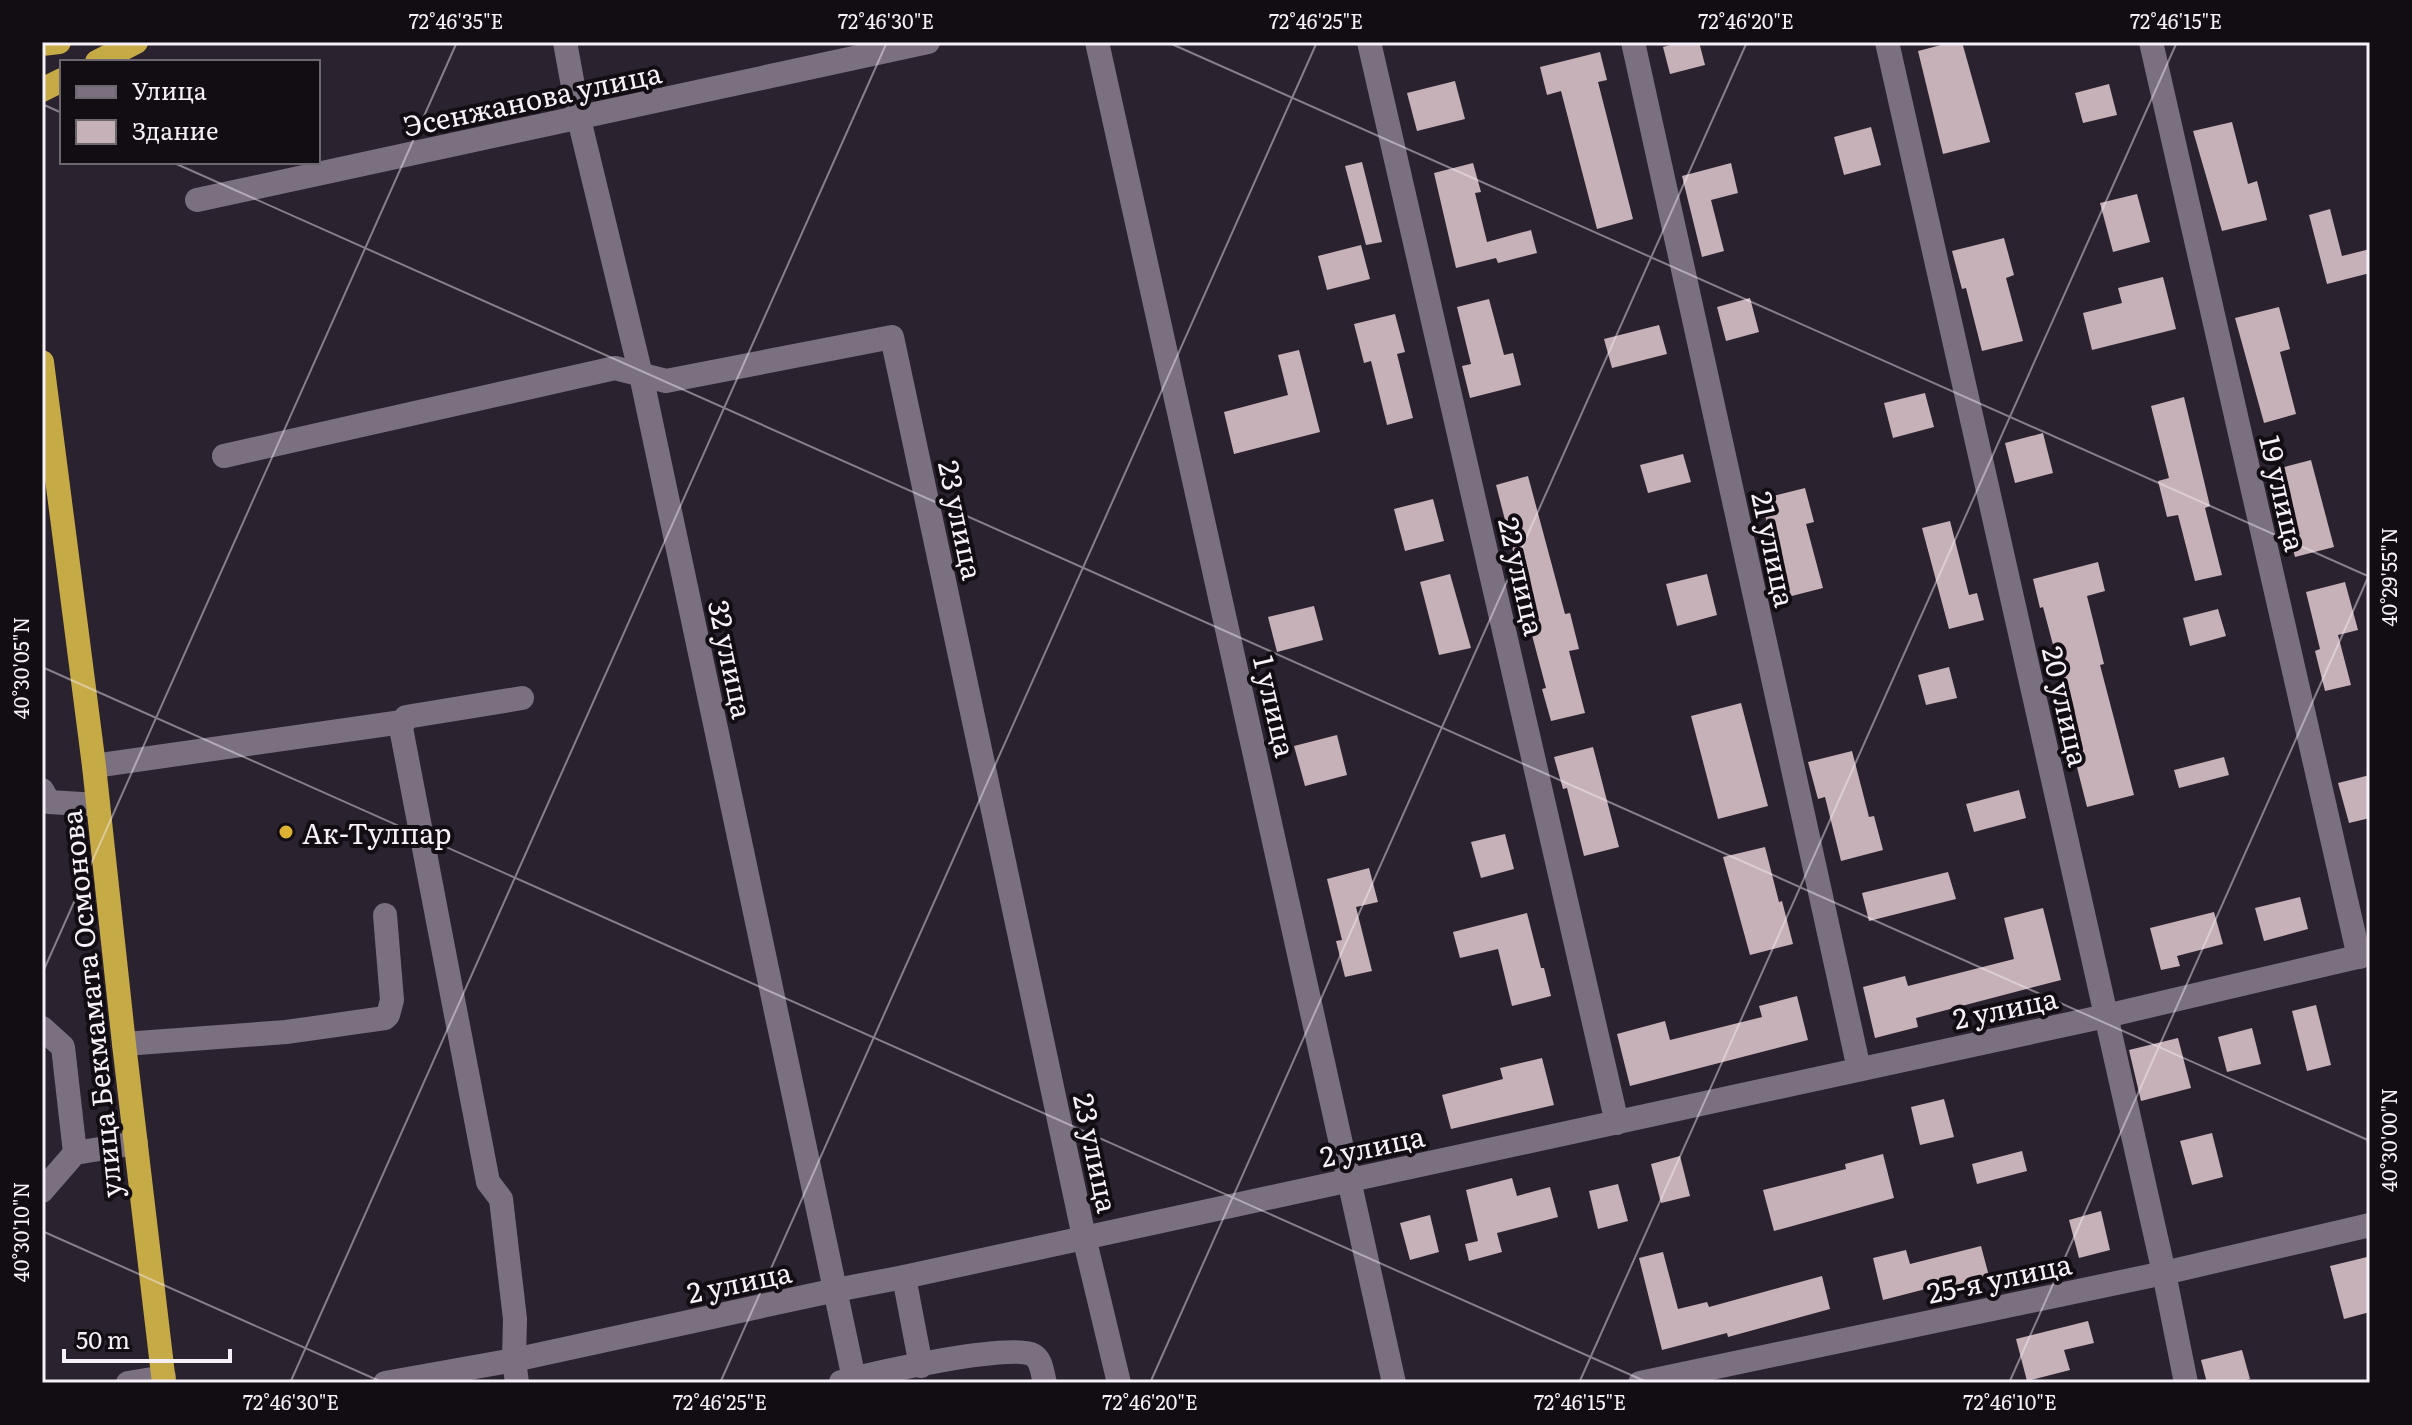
<svg xmlns="http://www.w3.org/2000/svg" width="2412" height="1425" font-family="Literata,serif">
  <style>
    .building { fill: #c7b1b8 }
    .lines { fill: none; stroke-linecap: round; stroke-linejoin: round }
    .minor { stroke: #7b7080; stroke-width: 24 }
    .highway { stroke: #c6aa46; stroke-width: 24 }
    .ticks { fill: none; stroke: #f6f0f9; stroke-width: 2; stroke-opacity: 0.45 }
    .poi-dot { fill: #deb133; stroke: #110d13; stroke-width: 3 }
    .labels { text-anchor: middle; dominant-baseline: central; stroke-width: 8; stroke-linejoin: round; paint-order: stroke }
    .street-label { font-size: 28px; fill: #f6f0f9; stroke: #110d13 }
    .poi-label { font-size: 28px; fill: #f6f0f9; stroke: #110d13; text-anchor: start }
    .neatline { fill: none; stroke: #f6f0f9; stroke-width: 3 }
    .ticks-label { font-size: 20px; text-anchor: middle; fill: #f6f0f9 }
  </style>
  <rect width="100%" height="100%" fill="#2b222f"/>
  <!-- building -->
  <g class="building">
    <polygon points="1681,42 1699,42 1705,65 1670,74 1663,47"/>
    <polygon points="1953,42 1962,42 1990,142 1943,154 1918,51"/>
    <polygon points="1600,52 1607,80 1598,82 1633,219 1597,229 1561,91 1547,95 1540,67"/>
    <polygon points="1455,81 1465,119 1417,131 1407,93"/>
    <polygon points="2109,84 2117,115 2083,123 2075,93"/>
    <polygon points="2232,122 2248,184 2257,181 2267,220 2222,231 2193,131"/>
    <polygon points="1871,127 1881,165 1844,175 1834,137"/>
    <polygon points="1362,162 1382,242 1366,245 1345,166"/>
    <polygon points="1473,163 1481,192 1475,193 1487,242 1531,230 1537,253 1498,263 1496,258 1456,268 1434,173"/>
    <polygon points="1731,163 1738,193 1711,200 1724,251 1702,257 1682,176"/>
    <polygon points="2137,194 2150,242 2113,252 2100,203"/>
    <polygon points="2330,209 2342,256 2370,249 2370,273 2327,284 2309,215"/>
    <polygon points="2004,238 2014,275 2006,278 2023,341 1982,351 1966,288 1962,289 1952,251"/>
    <polygon points="1361,245 1370,279 1327,290 1318,256"/>
    <polygon points="2163,277 2176,329 2092,350 2083,313 2122,303 2118,288"/>
    <polygon points="1750,298 1759,332 1726,341 1717,307"/>
    <polygon points="1489,299 1504,355 1513,353 1521,385 1470,398 1462,366 1471,364 1457,307"/>
    <polygon points="2279,307 2290,349 2280,352 2296,414 2264,423 2235,318"/>
    <polygon points="1395,314 1405,352 1397,354 1413,418 1387,425 1371,361 1364,363 1354,324"/>
    <polygon points="1659,325 1667,354 1612,368 1604,339"/>
    <polygon points="1299,350 1320,432 1234,454 1224,412 1288,395 1278,355"/>
    <polygon points="1925,393 1934,427 1893,438 1884,403"/>
    <polygon points="2184,397 2210,506 2205,508 2222,575 2195,581 2178,515 2167,517 2158,481 2169,478 2151,406"/>
    <polygon points="2043,433 2053,473 2015,483 2005,443"/>
    <polygon points="1683,454 1691,482 1648,493 1640,465"/>
    <polygon points="2311,460 2334,547 2295,557 2273,470"/>
    <polygon points="1528,476 1565,614 1570,613 1579,649 1569,651 1585,713 1551,721 1542,689 1546,688 1511,556 1514,555 1496,485"/>
    <polygon points="1805,488 1814,522 1806,524 1823,588 1776,600 1765,558 1775,555 1761,499"/>
    <polygon points="1433,499 1444,541 1405,551 1394,509"/>
    <polygon points="1950,521 1969,595 1977,593 1984,620 1949,629 1922,528"/>
    <polygon points="2098,562 2105,591 2087,596 2104,664 2100,665 2134,795 2087,807 2060,700 2067,698 2043,607 2040,608 2033,579"/>
    <polygon points="1450,574 1471,648 1439,655 1420,582"/>
    <polygon points="1707,574 1717,615 1677,626 1666,584"/>
    <polygon points="2345,582 2358,630 2338,635 2351,685 2325,691 2315,651 2320,649 2306,592"/>
    <polygon points="1314,606 1323,640 1277,652 1268,617"/>
    <polygon points="2218,609 2226,636 2190,646 2183,618"/>
    <polygon points="1949,667 1957,698 1926,705 1918,675"/>
    <polygon points="1741,703 1768,806 1718,819 1691,716"/>
    <polygon points="1337,735 1347,775 1305,786 1294,746"/>
    <polygon points="1593,747 1619,847 1584,856 1567,788 1563,789 1554,757"/>
    <polygon points="1852,751 1869,817 1874,816 1883,850 1841,861 1825,797 1818,799 1808,762"/>
    <polygon points="2224,757 2229,775 2179,788 2174,770"/>
    <polygon points="2370,775 2370,818 2349,823 2338,783"/>
    <polygon points="2019,790 2026,818 1974,832 1966,804"/>
    <polygon points="1505,834 1514,869 1481,878 1471,842"/>
    <polygon points="1765,847 1779,902 1782,901 1793,944 1750,955 1723,857"/>
    <polygon points="1369,868 1378,902 1356,907 1372,971 1345,977 1336,941 1342,940 1327,879"/>
    <polygon points="1948,872 1956,899 1869,921 1862,893"/>
    <polygon points="2300,897 2308,929 2264,941 2255,908"/>
    <polygon points="2043,908 2061,980 1916,1018 1918,1027 1875,1038 1863,987 1905,976 1908,986 2014,959 2004,918"/>
    <polygon points="2214,912 2223,944 2177,956 2180,966 2161,970 2150,928"/>
    <polygon points="1527,913 1541,968 1544,968 1551,996 1512,1006 1498,949 1460,958 1453,932"/>
    <polygon points="1797,996 1808,1040 1630,1086 1617,1034 1665,1021 1670,1040 1762,1017 1759,1006"/>
    <polygon points="2316,1005 2331,1065 2307,1071 2292,1011"/>
    <polygon points="2252,1028 2261,1064 2227,1072 2218,1037"/>
    <polygon points="2178,1038 2191,1088 2141,1101 2129,1050"/>
    <polygon points="1542,1058 1554,1105 1451,1129 1442,1095 1503,1079 1500,1068"/>
    <polygon points="1944,1099 1954,1137 1920,1145 1911,1107"/>
    <polygon points="2212,1133 2223,1177 2192,1185 2180,1141"/>
    <polygon points="2022,1151 2027,1171 1977,1184 1972,1164"/>
    <polygon points="1883,1154 1894,1198 1774,1231 1763,1190 1846,1169 1845,1164"/>
    <polygon points="1680,1156 1690,1196 1661,1203 1651,1164"/>
    <polygon points="1512,1178 1517,1196 1550,1187 1558,1217 1497,1233 1502,1252 1469,1261 1465,1244 1478,1241 1466,1190"/>
    <polygon points="1618,1184 1628,1221 1598,1229 1589,1191"/>
    <polygon points="2101,1211 2110,1250 2079,1258 2069,1220"/>
    <polygon points="1430,1215 1439,1252 1410,1260 1400,1223"/>
    <polygon points="1981,1246 1989,1276 1950,1287 1949,1283 1883,1300 1873,1258 1906,1250 1910,1264"/>
    <polygon points="1663,1252 1678,1309 1707,1302 1709,1307 1822,1276 1830,1309 1728,1337 1727,1333 1662,1350 1639,1258"/>
    <polygon points="2367,1257 2370,1268 2370,1312 2344,1319 2330,1266"/>
    <polygon points="2088,1321 2094,1343 2064,1350 2070,1370 2027,1381 2016,1339"/>
    <polygon points="2242,1350 2250,1379 2235,1383 2207,1383 2201,1360"/>
  </g>
  <g class="lines">
    <!-- minor -->
    <g class="minor">
      <polyline points="565,42 579,119 641,375 854,1379"/>
      <polyline points="1097,42 1394,1383"/>
      <polyline points="1369,42 1617,1123"/>
      <polyline points="1633,42 1859,1069"/>
      <polyline points="1887,42 2164,1273 2186,1383"/>
      <polyline points="2151,42 2359,957"/>
      <polyline points="197,200 928,42"/>
      <polyline points="224,456 615,368 666,381 892,337 1084,1237 1119,1383"/>
      <polyline points="94,766 402,722"/>
      <polyline points="42,790 49,802 98,805"/>
      <polyline points="42,1028 63,1047 75,1153"/>
      <polyline points="124,1044 286,1032 385,1018 388,1015 392,1000 385,915"/>
      <polyline points="42,1191 75,1153 136,1143"/>
      <polyline points="904,1277 921,1366"/>
      <path d="M841 1382C871 1374 1011 1342 1033 1355 1042 1360 1042 1373 1045 1383"/>
      <polyline points="128,1383 164,1377"/>
      <polyline points="385,1383 514,1360 836,1290 904,1277 2106,1016 2370,954"/>
      <polyline points="517,1383 514,1360 515,1319 501,1199 488,1182 401,728 406,717 522,698"/>
      <polyline points="1640,1383 2164,1273 2370,1225"/>
    </g>
    <!-- highway -->
    <g class="highway">
      <polyline points="42,44 59,42"/>
      <polyline points="97,62 136,42"/>
      <polyline points="42,90 62,80"/>
      <polyline points="42,362 94,766 124,1044 164,1383"/>
    </g>
  </g>
  <!-- ticks -->
  <path class="ticks" d="M1167 42 2370 577M42 104 62 113M172 162 2370 1141M42 667 1649 1383M42 974 457 42M42 1231 384 1383M290 1383 887 42M720 1383 1317 42M1150 1383 1747 42M1579 1383 2177 42M2009 1383 2370 573"/>
  <!-- markers -->
  <circle class="poi-dot" cx="286" cy="832" r="8"/>
  <g class="labels">
    <!-- street labels -->
    <g class="street-label">
      <text transform="translate(532 98) rotate(-12)">Эсенжанова улица</text>
      <text transform="translate(2284 493) rotate(77)">19 улица</text>
      <text transform="translate(962 520) rotate(78)">23 улица</text>
      <text transform="translate(1775 549) rotate(78)">21 улица</text>
      <text transform="translate(1523 576) rotate(77)">22 улица</text>
      <text transform="translate(732 659) rotate(78)">32 улица</text>
      <text transform="translate(1276 706) rotate(77)">1 улица</text>
      <text transform="translate(2067 706) rotate(77)">20 улица</text>
      <text transform="translate(90 1004) rotate(-96)">улица Бекмамата Осмонова</text>
      <text transform="translate(2005 1007) rotate(-12)">2 улица</text>
      <text transform="translate(1372 1145) rotate(-12)">2 улица</text>
      <text transform="translate(1097 1153) rotate(78)">23 улица</text>
      <text transform="translate(1999 1277) rotate(-12)">25-я улица</text>
      <text transform="translate(739 1281) rotate(-12)">2 улица</text>
    </g>
    <!-- poi labels -->
    <g class="poi-label">
      <text x="302" y="832">Ак-Тулпар</text>
    </g>
  </g>
  <!-- border -->
  <rect width="2412" height="1425" fill="none" stroke="#110d13" stroke-width="88"/>
  <!-- legend -->
  <rect x="60" y="60" width="260" height="104" fill="#110d13" stroke="#6d686f" stroke-width="2"/>
  <rect x="76" y="86" width="40" height="12" fill="#7b7080" stroke="#6d686f" stroke-width="2"/>
  <text x="132" y="100" font-size="24" fill="#f6f0f9">Улица</text>
  <rect x="76" y="120" width="40" height="24" fill="#c7b1b8" stroke="#6d686f" stroke-width="2"/>
  <text x="132" y="140" font-size="24" fill="#f6f0f9">Здание</text>
  <!-- scale -->
  <path d="M64 1349v12h166v-12" fill="none" stroke="#f6f0f9" stroke-width="4"/>
  <text x="76" y="1349" font-size="24" fill="#f6f0f9" stroke="#110d13" stroke-width="6" paint-order="stroke">50 m</text>
  <rect x="44" y="44" width="2324" height="1337" class="neatline"/>
  <g class="ticks-label">
    <text x="456" y="29">72°46'35"E</text>
    <text x="886" y="29">72°46'30"E</text>
    <text x="1316" y="29">72°46'25"E</text>
    <text x="1746" y="29">72°46'20"E</text>
    <text x="2176" y="29">72°46'15"E</text>
    <text transform="translate(2390 577) rotate(-90)" y="7">40°29'55"N</text>
    <text transform="translate(22 668) rotate(-90)" y="7">40°30'05"N</text>
    <text transform="translate(2390 1140) rotate(-90)" y="7">40°30'00"N</text>
    <text transform="translate(22 1232) rotate(-90)" y="7">40°30'10"N</text>
    <text x="291" y="1410">72°46'30"E</text>
    <text x="720" y="1410">72°46'25"E</text>
    <text x="1150" y="1410">72°46'20"E</text>
    <text x="1580" y="1410">72°46'15"E</text>
    <text x="2010" y="1410">72°46'10"E</text>
  </g>
</svg>
